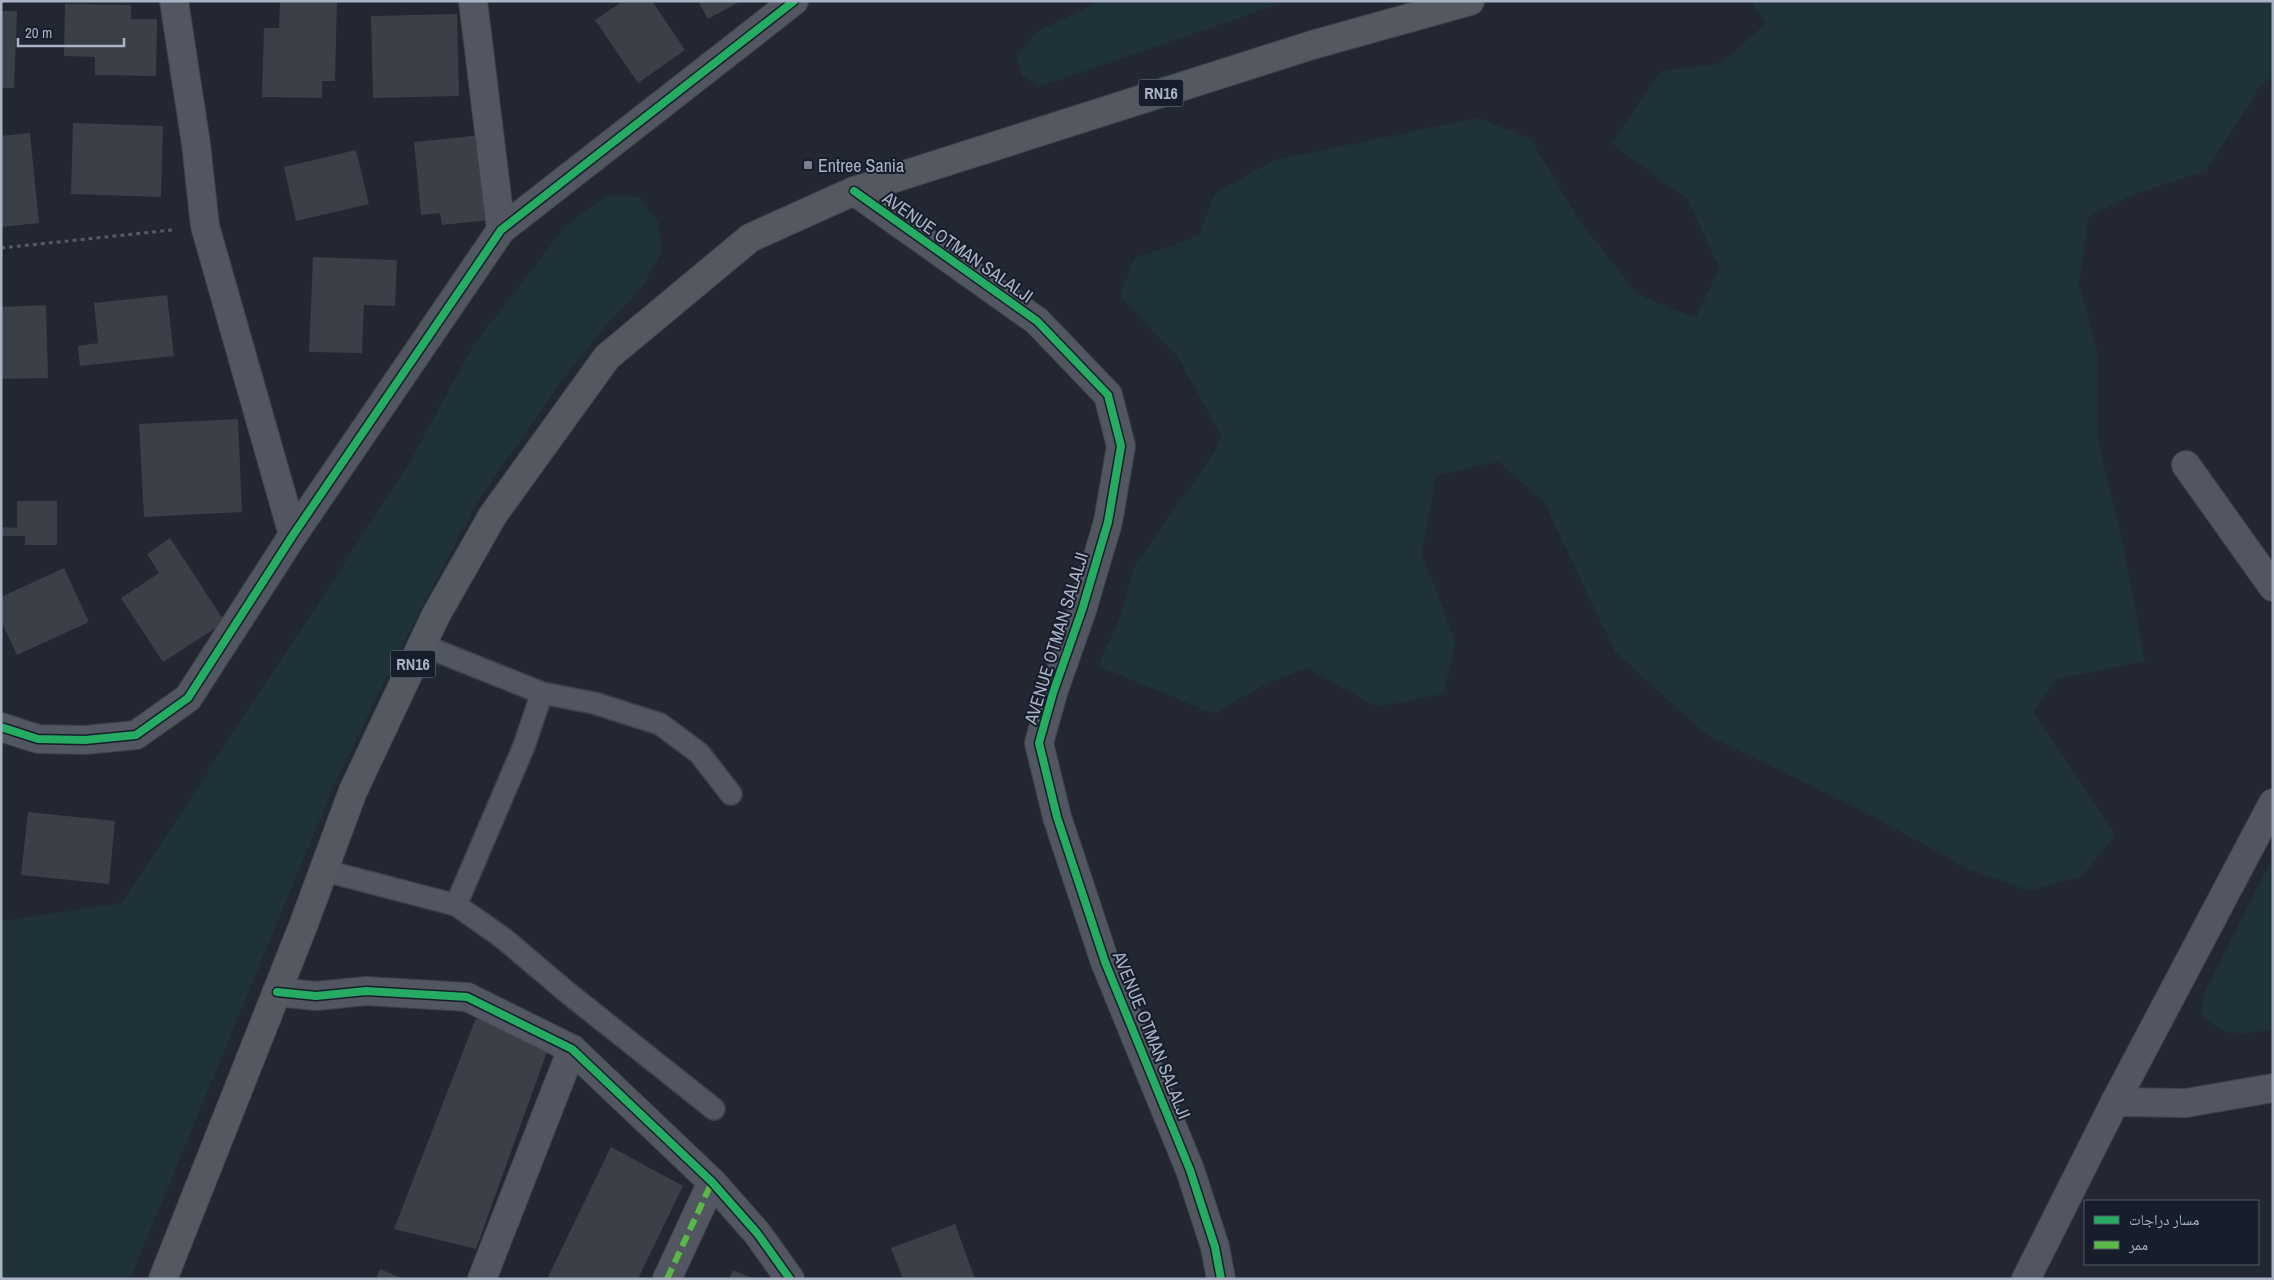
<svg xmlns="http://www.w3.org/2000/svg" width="2274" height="1280" font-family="'Archivo Narrow','Noto Naskh Arabic',sans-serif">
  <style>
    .green { fill: #1f3237 }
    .building { fill: #3a3f48 }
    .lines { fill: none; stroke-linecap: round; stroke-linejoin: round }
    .lane-casing { stroke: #3e424a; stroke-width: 24 }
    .street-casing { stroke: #3e424a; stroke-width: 30 }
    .primary-casing { stroke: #3f444e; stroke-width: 30 }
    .path { stroke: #555a63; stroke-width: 3; stroke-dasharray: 4 4; stroke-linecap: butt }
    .lane { stroke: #515660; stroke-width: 21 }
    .street { stroke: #515660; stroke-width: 28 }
    .primary { stroke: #545961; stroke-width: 28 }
    .quiet { stroke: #58b947; stroke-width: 6; stroke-dasharray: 12 6; stroke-linecap: butt }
    .cycleway-casing { stroke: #161e2b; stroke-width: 11 }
    .cycleway { stroke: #26ab63; stroke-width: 8 }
    .poi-dot { fill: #7a8291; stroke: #161e2b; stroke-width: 2 }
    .labels { text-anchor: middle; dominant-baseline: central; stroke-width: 4; stroke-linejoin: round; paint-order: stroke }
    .shield { fill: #161e2b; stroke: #7d8697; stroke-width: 1 }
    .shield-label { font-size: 16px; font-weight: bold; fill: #a9b3c5 }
    .poi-label { font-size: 18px; fill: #a9b3c5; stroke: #161e2b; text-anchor: start }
    .street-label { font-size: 18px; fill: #a9b3c5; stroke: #161e2b }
  </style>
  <rect width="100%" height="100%" fill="#222731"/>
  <!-- green -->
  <g class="green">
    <polygon points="1101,1 1288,1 1042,86 1022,76 1017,56 1038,31"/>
    <polygon points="1753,1 2273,1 2273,76 2260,86 2207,170 2135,194 2089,216 2079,283 2097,352 2098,440 2122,538 2145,661 2057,679 2033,712 2115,835 2082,876 2030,891 1968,869 1863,811 1707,735 1615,652 1544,502 1499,462 1436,475 1422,554 1456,642 1443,694 1377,707 1307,668 1265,684 1214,714 1098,666 1120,617 1135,565 1210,459 1222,437 1177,356 1120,296 1134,258 1199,236 1214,194 1274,160 1478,118 1531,139 1576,216 1637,294 1696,318 1719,268 1688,200 1611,143 1662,71 1722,63 1767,22 1754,8"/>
    <polygon points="605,196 640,197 658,222 662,251 643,286 602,330 560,383 476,504 405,640 335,783 130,1279 1,1279 1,921 122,903 406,469 473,346 564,228"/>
    <path d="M2273 856V1030C2241 1033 2226 1040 2202 1015L2203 996Z"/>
  </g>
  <!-- building -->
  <g class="building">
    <polygon points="280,1 337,1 335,81 322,81 322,98 262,97 264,28 279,28"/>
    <polygon points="623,1 652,1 685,50 638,83 595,20"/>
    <polygon points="698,1 741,1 708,19"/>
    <polygon points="65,4 131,5 131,19 157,19 156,76 95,75 95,57 64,56"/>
    <polygon points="1,11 17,11 14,88 1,88"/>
    <polygon points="457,14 459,96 373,98 371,16"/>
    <polygon points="73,123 163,126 161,197 71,194"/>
    <polygon points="30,133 39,223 1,227 1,136"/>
    <polygon points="482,135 490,220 442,225 440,213 421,215 414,142"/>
    <polygon points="356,150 369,204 296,221 284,167"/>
    <polygon points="313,257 397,260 395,306 364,305 362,353 309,352"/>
    <polygon points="167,295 174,356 80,366 78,346 98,343 94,303"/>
    <polygon points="46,305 48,378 1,379 1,307"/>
    <polygon points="238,419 242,512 144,517 139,424"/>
    <polygon points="17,501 57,501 57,545 25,545 25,536 1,536 1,527 17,528"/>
    <polygon points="170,538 225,622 163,662 121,598 159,573 147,554"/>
    <polygon points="64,568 89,622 17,655 1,621 1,597"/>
    <polygon points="28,812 115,821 109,884 21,875"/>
    <polygon points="476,1018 548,1049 476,1249 394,1229"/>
    <polygon points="611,1147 683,1186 638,1279 547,1279"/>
    <polygon points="955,1224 975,1279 903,1279 891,1248"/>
    <polygon points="380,1269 404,1279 376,1279"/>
    <polygon points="733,1270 754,1279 729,1279"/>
  </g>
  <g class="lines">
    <!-- lane casing -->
    <g class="lane-casing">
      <g id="lane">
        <polyline points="422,645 542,693 594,703 660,724 699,753 731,794"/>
        <polyline points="322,870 456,905 503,938 568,993 714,1109"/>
        <polyline points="456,905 524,746 542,693"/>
      </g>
    </g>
    <!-- street casing -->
    <g class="street-casing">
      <g id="street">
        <polyline points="174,1 196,144 205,226 293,535"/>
        <polyline points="473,1 501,230"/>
        <polyline points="854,191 1037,321 1108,395 1121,446 1108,522 1082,610 1053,693 1039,743 1057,817 1105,962 1190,1170 1215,1247 1221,1279"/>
        <polyline points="2186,465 2273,587"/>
        <polyline points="1,727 38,739 85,740 136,735 188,698 293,535 501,230 794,1"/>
        <polyline points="277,992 316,996 366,991 467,997 572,1049 712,1182 757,1233 790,1279"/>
        <polyline points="2115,1102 2186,1103 2273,1088"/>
        <polyline points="482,1279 572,1049"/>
        <polyline points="667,1279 712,1182"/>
        <polyline points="2026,1279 2115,1102 2273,803"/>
      </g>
    </g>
    <!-- primary casing -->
    <g class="primary-casing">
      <polyline id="primary" points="163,1279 303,926 353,791 436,615 493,515 607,357 750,238 854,191 1312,45 1470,1"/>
    </g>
    <!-- path -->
    <polyline class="path" points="1,248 172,230"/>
    <!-- lane -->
    <use href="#lane" class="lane"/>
    <!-- street -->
    <use href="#street" class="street"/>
    <!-- primary -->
    <use href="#primary" class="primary"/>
    <!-- quiet -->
    <polyline class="quiet" points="667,1279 712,1182"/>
    <!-- cycleway casing -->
    <g class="cycleway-casing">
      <g id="cycleway">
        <polyline points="854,191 1037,321 1108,395 1121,446 1108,522 1082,610 1053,693 1039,743 1057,817 1105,962 1190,1170 1215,1247 1221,1279"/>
        <polyline points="1,727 38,739 85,740 136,735 188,698 293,535 501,230 794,1"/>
        <polyline points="277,992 316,996 366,991 467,997 572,1049 712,1182 757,1233 790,1279"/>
      </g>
    </g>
    <!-- cycleway -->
    <use href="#cycleway" class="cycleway"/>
  </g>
  <!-- markers -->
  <rect class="poi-dot" x="803" y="160" width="10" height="10" rx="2.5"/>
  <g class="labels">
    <!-- shield labels -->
    <g class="shield">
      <rect x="1138.5" y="79.5" width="45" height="27" rx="4"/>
      <rect x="390.5" y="650.5" width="45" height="27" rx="4"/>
    </g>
    <g class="shield-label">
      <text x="1161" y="93">RN16</text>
      <text x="413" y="664">RN16</text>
    </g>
    <!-- poi labels -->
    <g class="poi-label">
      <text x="818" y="165">Entree Sania</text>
    </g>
    <!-- street labels -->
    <g class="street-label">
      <text transform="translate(958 247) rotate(35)">AVENUE OTMAN SALALJI</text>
      <text transform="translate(1056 638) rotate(-73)">AVENUE OTMAN SALALJI</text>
      <text transform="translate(1152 1035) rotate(68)">AVENUE OTMAN SALALJI</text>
    </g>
  </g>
  <!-- border -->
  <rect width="2274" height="1280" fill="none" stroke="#a9b3c5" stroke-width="5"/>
  <!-- legend -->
  <rect x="2084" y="1200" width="175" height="65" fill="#161e2b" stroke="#515a69"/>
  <rect x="2094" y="1216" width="25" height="8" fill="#26ab63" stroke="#515a69"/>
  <text x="2129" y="1225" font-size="15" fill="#a9b3c5">مسار دراجات</text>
  <rect x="2094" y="1241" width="25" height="8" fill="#58b947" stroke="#515a69"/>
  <text x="2129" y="1250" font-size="15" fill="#a9b3c5">ممر</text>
  <!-- scale -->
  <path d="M18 38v8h106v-8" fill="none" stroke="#a9b3c5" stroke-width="2.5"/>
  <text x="25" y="38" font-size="15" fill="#a9b3c5" stroke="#161e2b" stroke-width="4" paint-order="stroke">20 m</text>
</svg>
